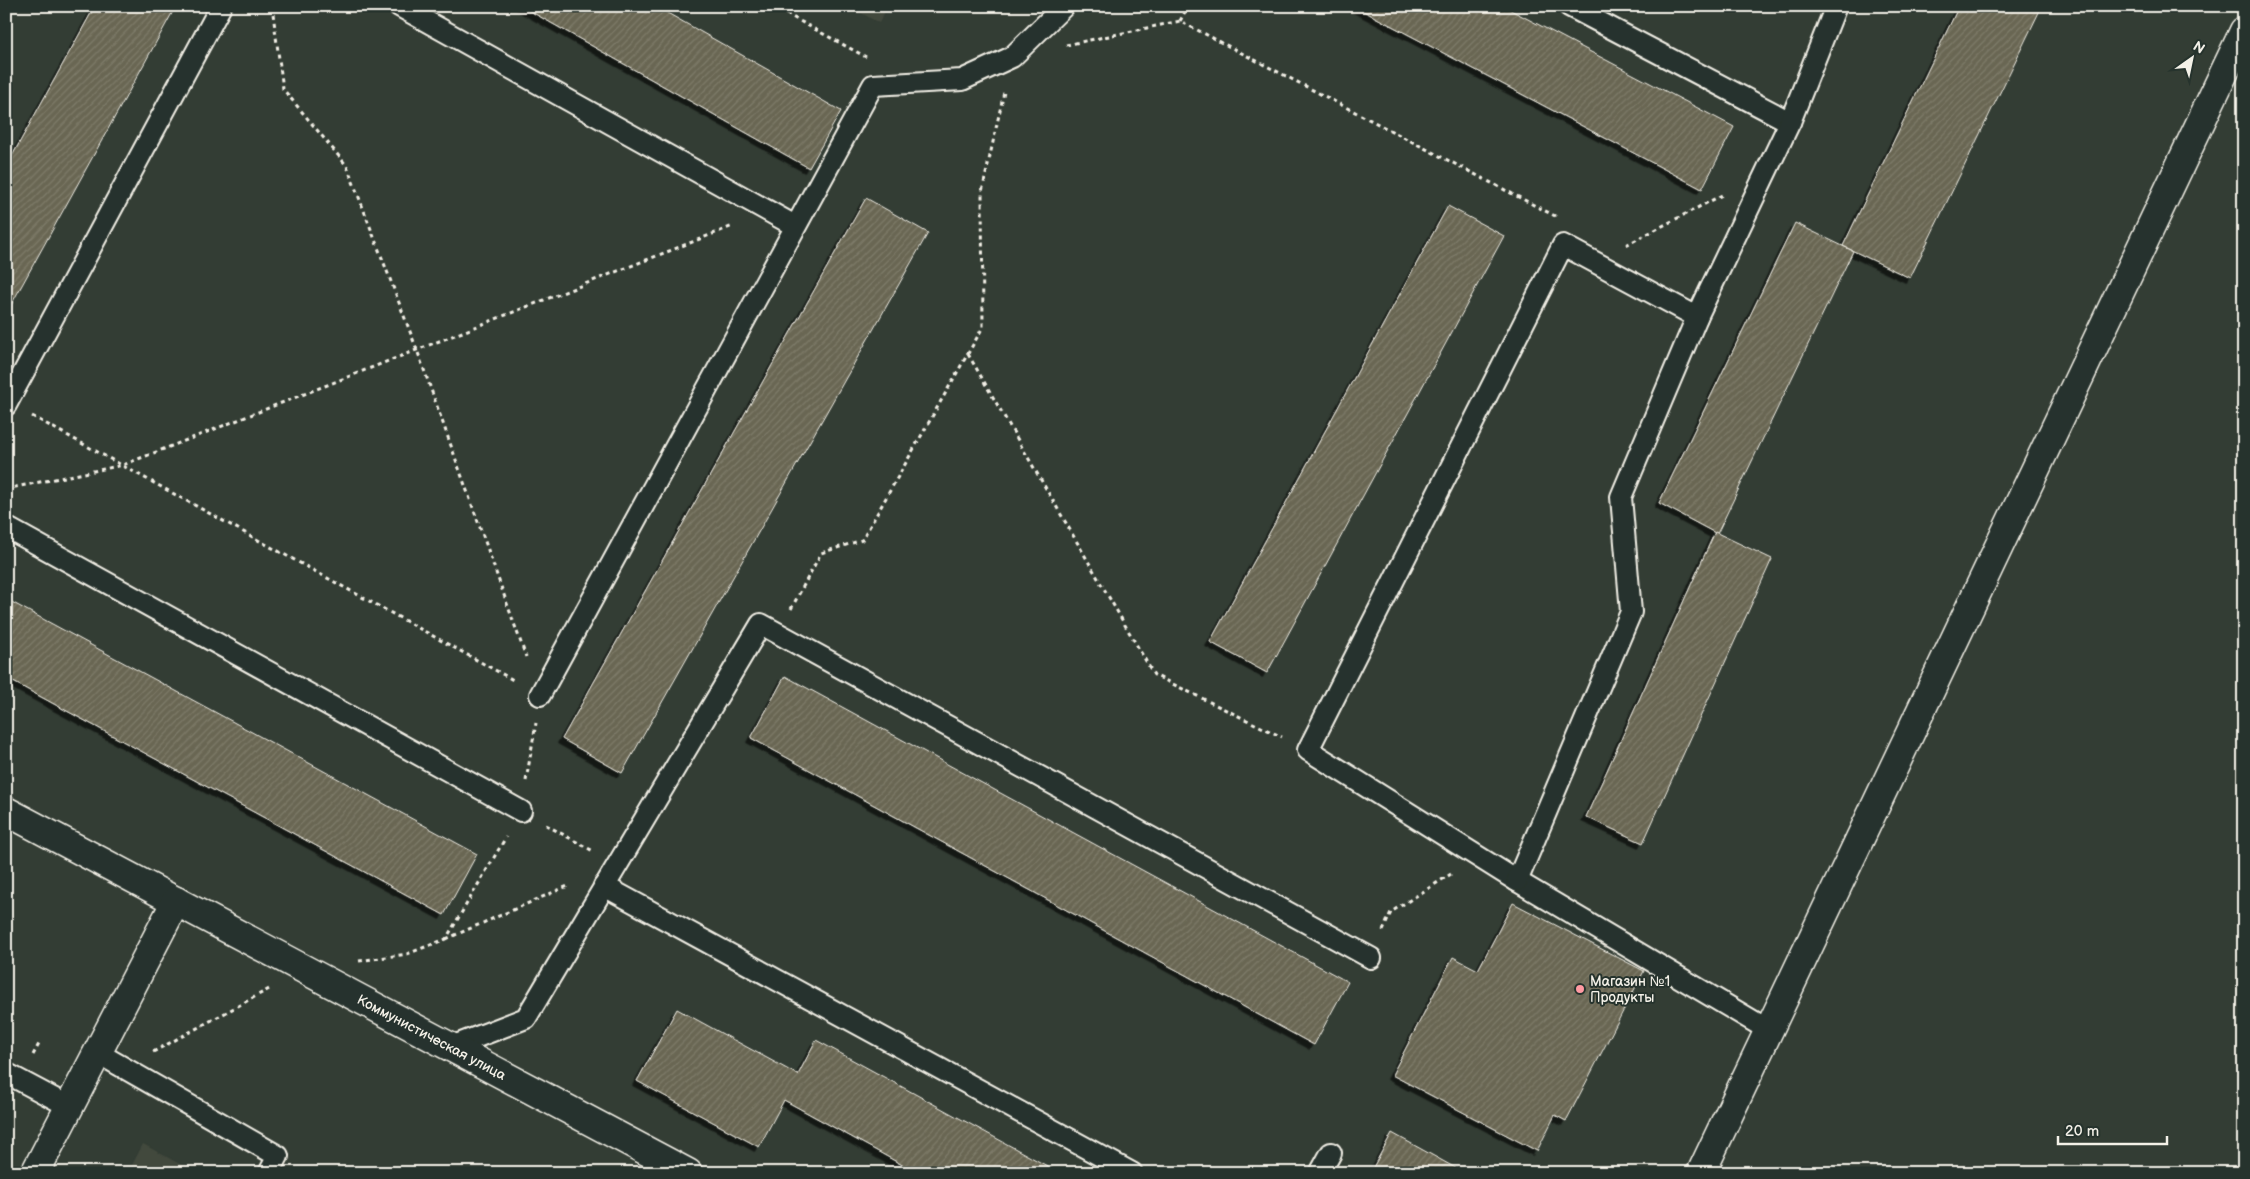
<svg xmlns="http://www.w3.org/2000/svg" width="2250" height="1179" font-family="'Balsamiq Sans',sans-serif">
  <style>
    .built { fill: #43493d }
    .building { fill: url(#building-hatch); stroke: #f4f1e8; filter: url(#shadow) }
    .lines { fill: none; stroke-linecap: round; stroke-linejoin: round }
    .service-casing { stroke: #f4f1e8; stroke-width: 24 }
    .minor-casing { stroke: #f4f1e8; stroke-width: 31 }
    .secondary-casing { stroke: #f4f1e8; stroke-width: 31 }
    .path { stroke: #f4f1e8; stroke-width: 3; stroke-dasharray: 4 4; stroke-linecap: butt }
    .service { stroke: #26332d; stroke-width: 20 }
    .minor { stroke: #26332d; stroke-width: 28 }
    .secondary { stroke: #26332d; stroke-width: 28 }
    .poi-dot { fill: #ff9aa2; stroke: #26332d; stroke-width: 2 }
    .labels { text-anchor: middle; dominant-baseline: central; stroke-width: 4; stroke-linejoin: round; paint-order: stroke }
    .poi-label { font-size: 14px; fill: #f4f1e8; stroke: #26332d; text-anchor: start }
    .street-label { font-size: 14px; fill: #f4f1e8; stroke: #26332d }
  </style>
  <defs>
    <pattern id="building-hatch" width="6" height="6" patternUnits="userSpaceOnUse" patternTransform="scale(1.25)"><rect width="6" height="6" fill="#696652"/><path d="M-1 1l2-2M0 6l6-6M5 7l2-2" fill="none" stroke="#7f7c6b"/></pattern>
    <filter id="shadow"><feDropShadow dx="-4.5" dy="4.5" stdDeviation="0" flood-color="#0009"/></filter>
  </defs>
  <rect width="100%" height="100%" fill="#333d34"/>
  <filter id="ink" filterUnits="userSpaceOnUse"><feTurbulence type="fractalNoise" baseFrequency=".02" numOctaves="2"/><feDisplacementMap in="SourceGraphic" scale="10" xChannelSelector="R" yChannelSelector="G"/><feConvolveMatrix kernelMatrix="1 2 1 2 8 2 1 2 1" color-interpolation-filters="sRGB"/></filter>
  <g filter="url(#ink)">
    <!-- built -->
    <g class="built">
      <polygon points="849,6 888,6 879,23"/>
      <polygon points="143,1144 196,1173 128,1173"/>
    </g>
    <!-- building -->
    <g class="building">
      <polygon points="95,6 176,6 6,314 6,167"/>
      <polygon points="521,6 655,6 841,111 809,168"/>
      <polygon points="1354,6 1503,6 1734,127 1702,189"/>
      <polygon points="1959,6 2042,6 1910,278 1843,246"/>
      <polygon points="866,198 928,233 622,773 562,739"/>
      <polygon points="1448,206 1504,236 1267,673 1210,642"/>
      <polygon points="1795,223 1853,251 1717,534 1659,503"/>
      <polygon points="1715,532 1772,559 1643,843 1586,817"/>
      <polygon points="6,599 477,854 444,915 6,678"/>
      <polygon points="785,676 1348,982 1314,1045 751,738"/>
      <polygon points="1513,903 1644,971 1566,1121 1555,1115 1537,1151 1392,1075 1453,957 1478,970"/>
      <polygon points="677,1009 798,1075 816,1040 1060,1173 917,1173 784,1100 759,1147 637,1081"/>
      <polygon points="1392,1133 1461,1171 1461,1173 1370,1173"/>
    </g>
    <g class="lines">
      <!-- service casing -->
      <g class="service-casing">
        <g id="service">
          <polyline points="399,6 795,226"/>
          <polyline points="1569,6 1790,122"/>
          <polyline points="1697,317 1563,245 1308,750 1517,881 1770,1031"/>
          <polyline points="6,405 221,6"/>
          <polyline points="6,527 521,811"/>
          <polyline points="540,695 873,85 962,80 1012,57 1064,6"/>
          <polyline points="1517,881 1631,612 1621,497 1697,317 1790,122 1836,6"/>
          <polyline points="604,886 1132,1173"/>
          <polyline points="451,1047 526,1018 761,624 1371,958"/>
          <polyline points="98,1053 278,1156 269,1173"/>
          <polyline points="6,1073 70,1107"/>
          <polyline points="1320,1173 1331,1153"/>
        </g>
      </g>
      <!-- minor casing -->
      <g class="minor-casing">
        <g id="minor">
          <path id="s1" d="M6 811 688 1173"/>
          <polyline points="35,1173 176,901"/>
        </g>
      </g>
      <!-- secondary casing -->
      <g class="secondary-casing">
        <polyline id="secondary" points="1701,1173 2244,31"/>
      </g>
      <!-- path -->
      <g class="path">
        <polyline points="272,6 283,89 347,166 417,350 526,657"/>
        <polyline points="772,6 866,57"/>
        <polyline points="2112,6 2115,9"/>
        <polyline points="1180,21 1188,6"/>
        <polyline points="1066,45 1180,21 1555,216 1555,218"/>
        <polyline points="1626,245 1722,195"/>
        <polyline points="968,354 1154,675 1282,737"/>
        <polyline points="32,416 515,681"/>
        <polyline points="6,489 123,465 733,226"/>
        <polyline points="791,609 821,553 862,540 983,327 982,192 1004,92"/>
        <polyline points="526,781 536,723"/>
        <polyline points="546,825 593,851"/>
        <polyline points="1383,931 1391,912 1451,874"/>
        <polyline points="446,939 570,885"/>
        <polyline points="359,961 407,954 446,939 506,837"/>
        <polyline points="153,1052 271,988"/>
        <polyline points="33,1055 39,1044"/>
      </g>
      <!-- service -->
      <use href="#service" class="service"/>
      <!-- minor -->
      <use href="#minor" class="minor"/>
      <!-- secondary -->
      <use href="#secondary" class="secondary"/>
    </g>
  </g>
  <!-- markers -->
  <circle class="poi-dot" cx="1580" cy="989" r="5"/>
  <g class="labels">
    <!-- poi labels -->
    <g class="poi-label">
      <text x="1590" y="981">Магазин №1<tspan x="1590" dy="16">Продукты</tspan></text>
    </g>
    <!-- street labels -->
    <g class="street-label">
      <text stroke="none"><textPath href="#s1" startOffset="482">Коммунистическая улица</textPath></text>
    </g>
  </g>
  <!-- margin -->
  <rect width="2250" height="1179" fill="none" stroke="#26332d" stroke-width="25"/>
  <rect x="12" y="12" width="2225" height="1154" fill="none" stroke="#f4f1e8" stroke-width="2" filter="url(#ink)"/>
  <!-- north arrow -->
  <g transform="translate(2192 58) rotate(33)" stroke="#26332d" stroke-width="4" paint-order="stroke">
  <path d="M0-4L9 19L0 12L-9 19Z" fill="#f4f1e8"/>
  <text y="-8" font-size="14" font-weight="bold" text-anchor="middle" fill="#f4f1e8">N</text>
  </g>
  <!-- scale -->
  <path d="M2058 1136v8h109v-8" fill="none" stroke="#f4f1e8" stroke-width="2.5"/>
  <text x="2065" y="1136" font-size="15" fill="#f4f1e8" stroke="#26332d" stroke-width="4" paint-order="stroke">20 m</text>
</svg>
